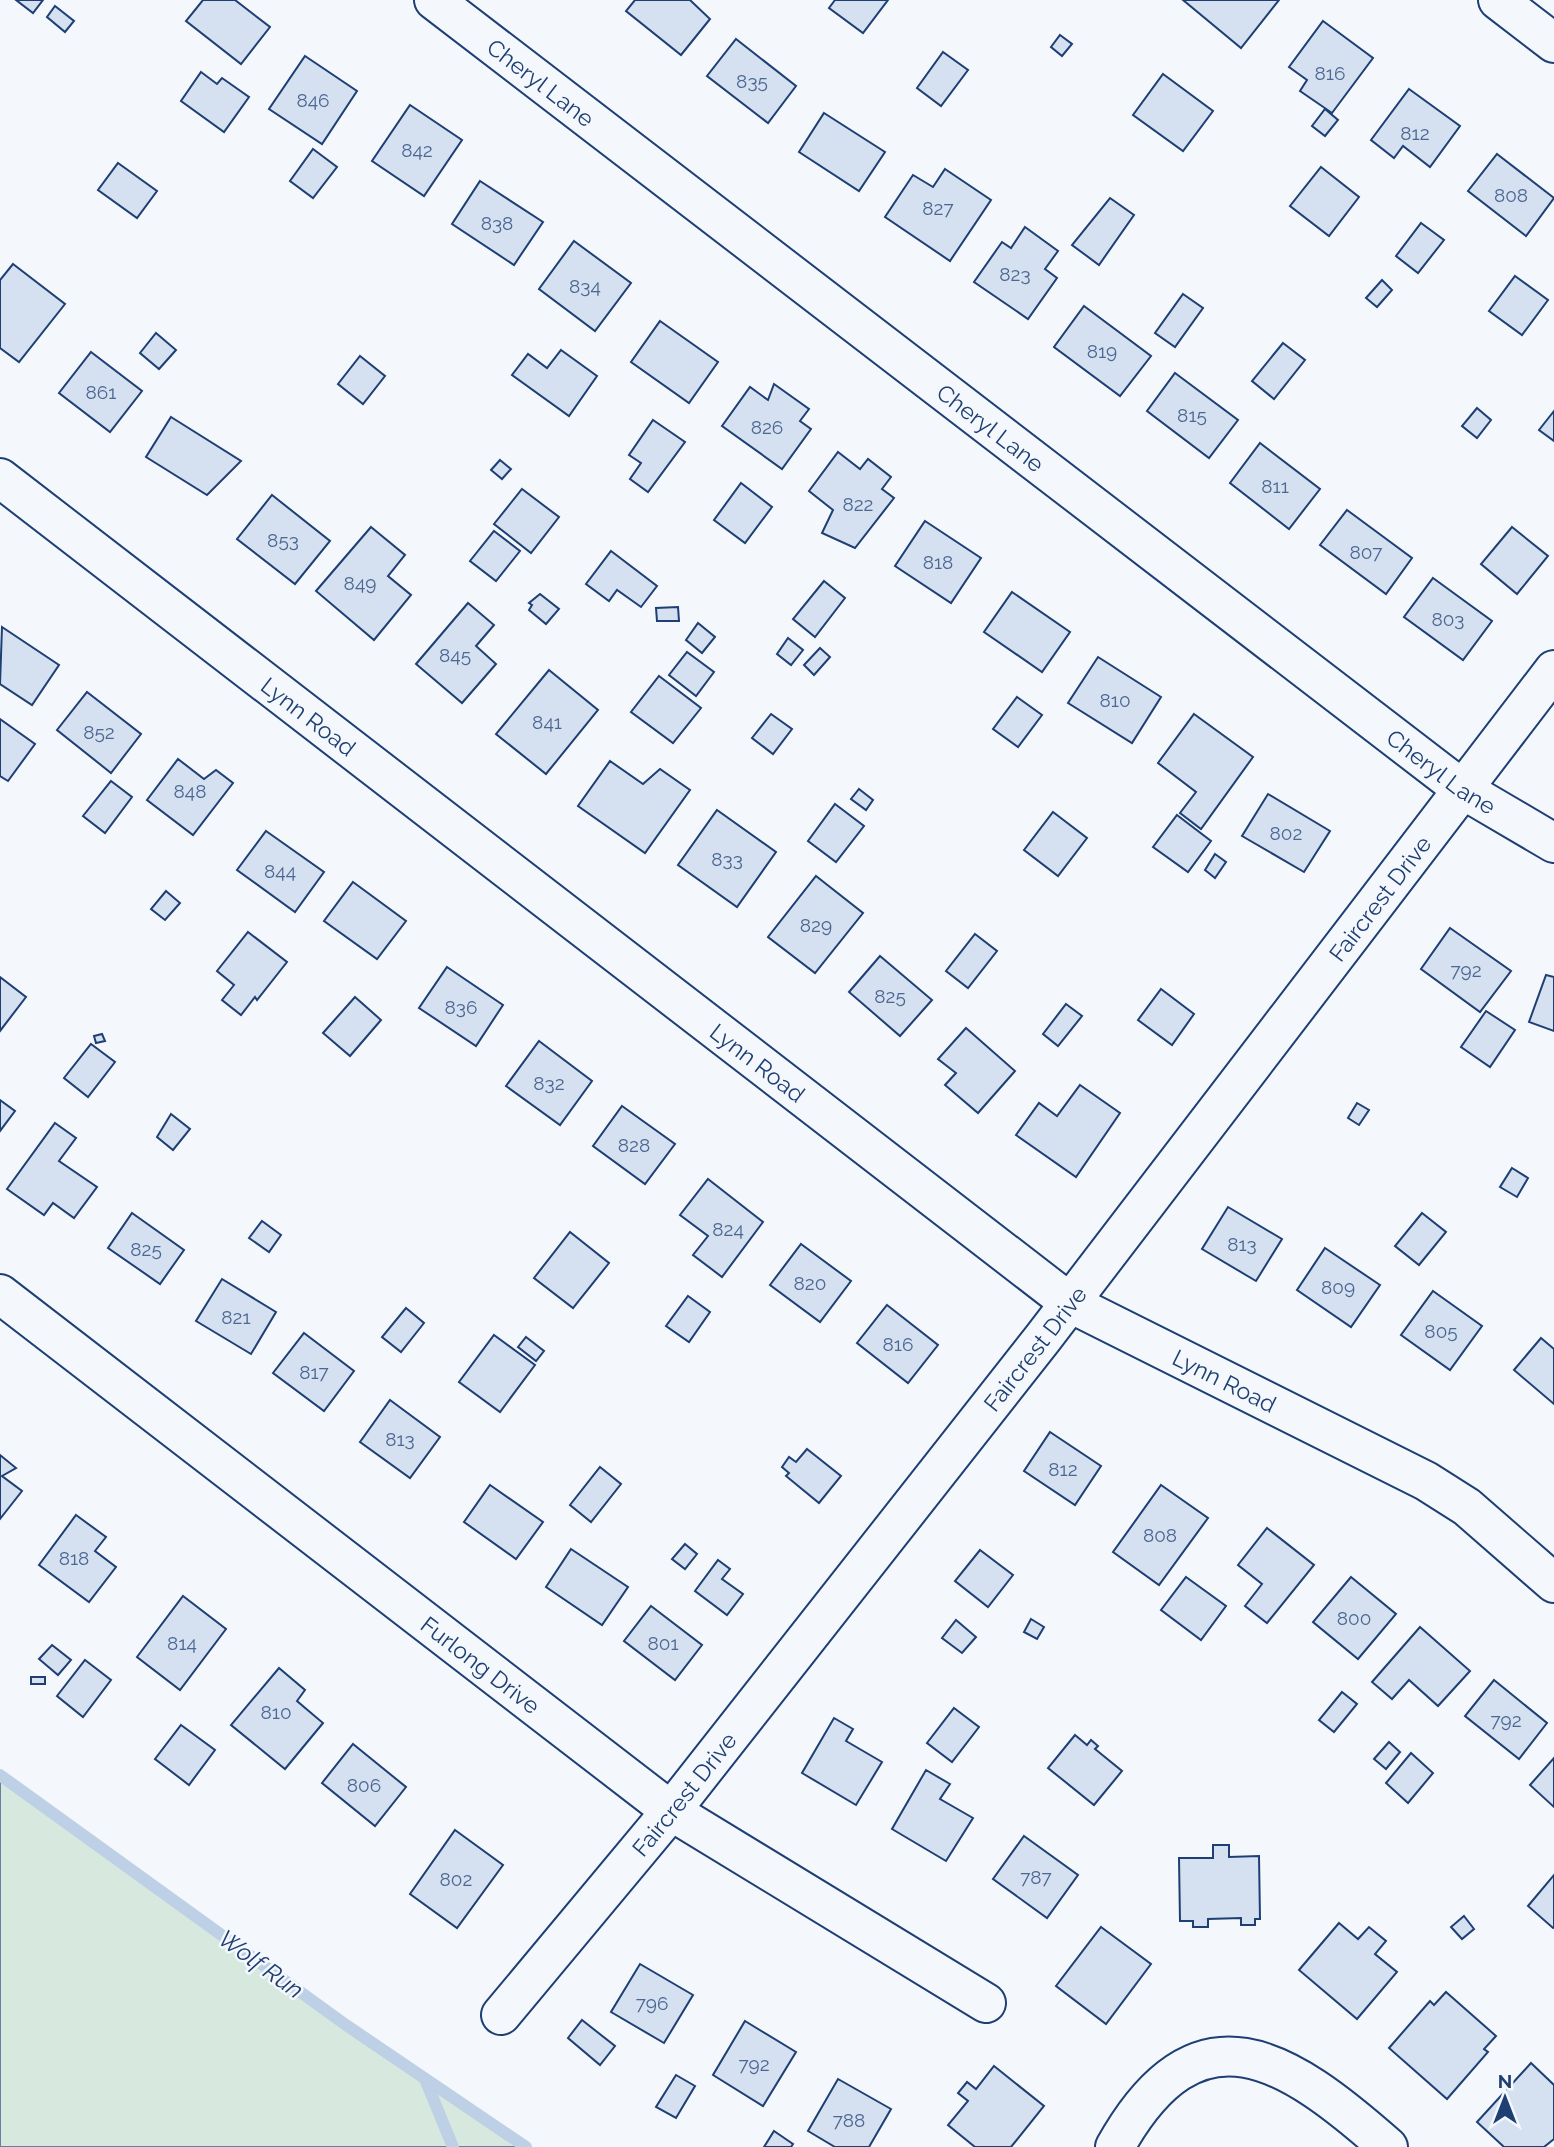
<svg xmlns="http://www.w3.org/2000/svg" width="1554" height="2147" font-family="Raleway,sans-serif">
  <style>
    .green { fill: #d7e8df; stroke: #687fa3; stroke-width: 2 }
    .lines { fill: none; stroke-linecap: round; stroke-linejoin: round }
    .stream { stroke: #bed0e5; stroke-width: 12 }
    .building { fill: #d5e0f0; stroke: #1d3f73; stroke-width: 2 }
    .minor-casing { stroke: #1d3f73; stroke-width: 42 }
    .minor { stroke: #f4f7fb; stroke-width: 38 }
    .labels { text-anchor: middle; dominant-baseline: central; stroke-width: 5; stroke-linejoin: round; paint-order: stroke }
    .number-label { font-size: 19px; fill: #4b6792 }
    .street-label { font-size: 23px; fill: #1d3f73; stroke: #f4f7fb }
    .water-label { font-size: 24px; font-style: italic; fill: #1d3f73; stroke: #f4f7fb }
  </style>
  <rect width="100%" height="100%" fill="#f4f7fb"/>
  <!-- green -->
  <polygon class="green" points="0,1774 521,2147 0,2147"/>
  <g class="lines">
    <!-- stream -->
    <g class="stream">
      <polyline points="0,1775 346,2025 526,2147"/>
      <polyline points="425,2079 453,2147"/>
    </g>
  </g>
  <!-- building -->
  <g class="building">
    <polygon points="16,0 43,0 33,13"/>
    <polygon points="203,0 235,0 270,27 241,64 186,21"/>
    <polygon points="635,0 690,0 710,19 681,55 626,11"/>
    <polygon points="835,0 888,0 863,33 829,8"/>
    <polygon points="1183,0 1279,0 1241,48"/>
    <polygon points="55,6 74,21 65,32 47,17"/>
    <polygon points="1323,21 1373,58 1332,113 1300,91 1307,80 1289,67"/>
    <polygon points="1060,35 1072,44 1062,56 1051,47"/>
    <polygon points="736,39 796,86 768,123 707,76"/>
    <polygon points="943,52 968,70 941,106 917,88"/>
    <polygon points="305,56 357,91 322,144 269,109"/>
    <polygon points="201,72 217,84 222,78 249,97 224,132 181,101"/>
    <polygon points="1163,74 1213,111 1183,151 1133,115"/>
    <polygon points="1409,89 1460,126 1430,167 1403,146 1394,158 1371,140"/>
    <polygon points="410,105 462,140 424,196 372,161"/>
    <polygon points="1325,109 1338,120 1325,136 1312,126"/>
    <polygon points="824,113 885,152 859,191 799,152"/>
    <polygon points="313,149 337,167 313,198 290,181"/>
    <polygon points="1497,154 1554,198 1526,236 1468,191"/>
    <polygon points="118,163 157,191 137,218 98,190"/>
    <polygon points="1321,167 1359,197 1329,236 1290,206"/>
    <polygon points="945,169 991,200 950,261 885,217 913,175 933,187"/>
    <polygon points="480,181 543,222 514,265 452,224"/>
    <polygon points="1110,198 1134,215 1099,265 1072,245"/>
    <polygon points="1421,223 1444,240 1418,273 1396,256"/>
    <polygon points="1025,227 1058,251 1045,269 1057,278 1028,319 974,282 1002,242 1011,248"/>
    <polygon points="574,241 631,283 595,331 539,289"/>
    <polygon points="13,264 65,304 19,362 0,348 0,280"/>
    <polygon points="1515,276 1548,300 1522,335 1489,311"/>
    <polygon points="1382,280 1392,290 1377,307 1366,298"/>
    <polygon points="1183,294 1203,308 1175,347 1155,333"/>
    <polygon points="1084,306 1151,356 1120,396 1054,347"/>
    <polygon points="660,321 718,362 689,403 631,362"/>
    <polygon points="156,333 176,350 159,369 140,353"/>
    <polygon points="1283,343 1305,360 1274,399 1252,381"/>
    <polygon points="561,350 597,376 569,416 512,375 528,354 547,368"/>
    <polygon points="91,352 142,391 110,432 59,393"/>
    <polygon points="360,356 385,376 363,404 338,384"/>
    <polygon points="1175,373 1238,420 1209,458 1147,411"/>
    <polygon points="774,384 809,409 800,421 811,429 782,469 722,426 750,387 768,400"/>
    <polygon points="1477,408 1491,420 1477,438 1462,426"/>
    <polygon points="1554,411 1554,441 1539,430"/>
    <polygon points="171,417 241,461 207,495 146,457"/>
    <polygon points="653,420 685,442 648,492 630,479 641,463 629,455"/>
    <polygon points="1260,443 1320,489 1289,529 1230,483"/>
    <polygon points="838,452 860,469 868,459 891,477 882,489 894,498 855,548 822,533 833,510 809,491"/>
    <polygon points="500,460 511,469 502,479 491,470"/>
    <polygon points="741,483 772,507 745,543 714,520"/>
    <polygon points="522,489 559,517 531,553 494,524"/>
    <polygon points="272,495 330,541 295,584 237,539"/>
    <polygon points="1347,510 1412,558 1386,594 1320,545"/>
    <polygon points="925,521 981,558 951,603 895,566"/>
    <polygon points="371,527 405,555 388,576 411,595 374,640 316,591"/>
    <polygon points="1512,527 1548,556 1517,594 1481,564"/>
    <polygon points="494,531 520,551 496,581 470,561"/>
    <polygon points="611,551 657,586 641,607 617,590 609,601 586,584"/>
    <polygon points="1433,578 1492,621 1463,660 1404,617"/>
    <polygon points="824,581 845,598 815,637 793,619"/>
    <polygon points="1012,592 1070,632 1042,672 984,632"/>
    <polygon points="540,594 559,609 546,624 529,610 532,605 529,603"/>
    <polygon points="468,603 494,625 476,646 496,664 462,703 416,664"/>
    <polygon points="678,607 679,621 657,621 656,608"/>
    <polygon points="698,623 715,637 702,653 686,640"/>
    <polygon points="2,627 59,665 32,705 0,684"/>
    <polygon points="788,638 803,650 791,665 777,654"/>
    <polygon points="820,648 830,657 814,675 804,665"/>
    <polygon points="687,652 714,672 696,696 669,675"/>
    <polygon points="1098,657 1161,697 1132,743 1068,703"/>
    <polygon points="549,670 598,710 546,774 496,734"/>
    <polygon points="659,676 701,708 673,743 631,712"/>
    <polygon points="87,692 141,734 111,773 57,730"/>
    <polygon points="1017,697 1042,715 1018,747 993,729"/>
    <polygon points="771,714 792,729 773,754 752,738"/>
    <polygon points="1194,714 1253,757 1201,829 1180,813 1196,792 1158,763"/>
    <polygon points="0,719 35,744 8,781 0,776"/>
    <polygon points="178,759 204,779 216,770 233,783 193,835 147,800"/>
    <polygon points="610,761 643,784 660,769 690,790 645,853 578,806"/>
    <polygon points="111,781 132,797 105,833 83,816"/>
    <polygon points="859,789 873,800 866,810 851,799"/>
    <polygon points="1268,794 1330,831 1304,872 1242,836"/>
    <polygon points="835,804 864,826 836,862 808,841"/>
    <polygon points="717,810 776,852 737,907 678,865"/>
    <polygon points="1053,812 1087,838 1058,876 1024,850"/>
    <polygon points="1177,815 1211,841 1188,872 1153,847"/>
    <polygon points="266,831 324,872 295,912 237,870"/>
    <polygon points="1215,854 1226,862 1215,878 1205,870"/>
    <polygon points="816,876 863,913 815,973 768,937"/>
    <polygon points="353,882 406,921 377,959 324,921"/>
    <polygon points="166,891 180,903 165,920 151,909"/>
    <polygon points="1450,928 1511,971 1480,1012 1421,969"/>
    <polygon points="248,932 287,962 257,1000 255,997 241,1015 222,1000 234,985 217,971"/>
    <polygon points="975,934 997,951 968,988 946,971"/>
    <polygon points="880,956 932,1000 900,1036 849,992"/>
    <polygon points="447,967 503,1005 476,1046 419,1008"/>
    <polygon points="1546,975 1554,977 1554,1031 1529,1022"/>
    <polygon points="0,977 26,997 0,1031"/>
    <polygon points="1161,989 1194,1014 1172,1045 1138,1020"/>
    <polygon points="355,997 381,1020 350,1056 323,1033"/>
    <polygon points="1066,1004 1082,1016 1058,1046 1043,1034"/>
    <polygon points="1486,1011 1515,1030 1490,1067 1461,1047"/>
    <polygon points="966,1028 1015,1071 978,1113 945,1085 956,1073 938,1059"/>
    <polygon points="102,1034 105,1041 96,1043 94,1036"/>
    <polygon points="539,1041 592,1081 560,1125 506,1086"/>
    <polygon points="91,1044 115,1062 88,1097 64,1078"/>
    <polygon points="1080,1085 1120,1113 1076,1177 1016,1135 1039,1103 1057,1116"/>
    <polygon points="0,1100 15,1111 0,1131"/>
    <polygon points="1357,1103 1369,1110 1359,1125 1348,1118"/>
    <polygon points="622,1106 675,1144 645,1184 593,1146"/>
    <polygon points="171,1114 190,1129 173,1150 157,1137"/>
    <polygon points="55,1123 76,1138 59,1161 97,1187 74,1218 53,1203 44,1215 7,1189"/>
    <polygon points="1512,1168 1528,1178 1517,1197 1500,1187"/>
    <polygon points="708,1179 763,1222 722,1277 693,1255 708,1236 680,1215"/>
    <polygon points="1228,1207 1282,1239 1256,1281 1202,1249"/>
    <polygon points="132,1213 184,1250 160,1284 108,1248"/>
    <polygon points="1422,1213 1446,1232 1419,1265 1395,1246"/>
    <polygon points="262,1221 281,1235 269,1252 249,1238"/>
    <polygon points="570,1232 609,1263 573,1308 534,1278"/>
    <polygon points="801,1244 851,1281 820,1322 770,1285"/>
    <polygon points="1325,1248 1380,1285 1351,1327 1297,1290"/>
    <polygon points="222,1279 276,1312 251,1354 196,1321"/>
    <polygon points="1433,1291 1482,1326 1450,1370 1401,1335"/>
    <polygon points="688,1296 710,1312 689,1342 666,1326"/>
    <polygon points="887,1305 938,1345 908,1383 857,1343"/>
    <polygon points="406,1308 424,1323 401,1352 382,1337"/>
    <polygon points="304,1333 354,1371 324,1411 273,1373"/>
    <polygon points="494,1335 535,1365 500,1412 459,1382"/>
    <polygon points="526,1337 544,1351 536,1361 518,1347"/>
    <polygon points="1541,1338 1554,1349 1554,1404 1514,1370"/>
    <polygon points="390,1400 440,1437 410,1478 360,1442"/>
    <polygon points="1050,1432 1101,1466 1075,1505 1024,1471"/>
    <polygon points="807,1449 841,1476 819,1503 786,1476 789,1473 782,1467 789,1457 796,1462"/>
    <polygon points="0,1455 16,1468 2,1476 22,1491 0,1519"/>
    <polygon points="600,1467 621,1484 591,1522 570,1505"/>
    <polygon points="490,1485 543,1522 516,1559 464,1522"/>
    <polygon points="1161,1485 1208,1518 1159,1585 1113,1552"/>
    <polygon points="76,1515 106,1537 95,1551 116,1567 89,1602 39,1565"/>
    <polygon points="1267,1528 1314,1565 1267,1623 1245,1606 1262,1584 1238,1565"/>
    <polygon points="685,1544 697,1554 685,1569 672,1559"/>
    <polygon points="571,1549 628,1587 602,1625 546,1587"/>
    <polygon points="980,1550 1013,1575 988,1607 955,1581"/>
    <polygon points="718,1560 730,1569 722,1579 743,1594 727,1615 695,1591"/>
    <polygon points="1186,1577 1226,1606 1201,1640 1161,1610"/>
    <polygon points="1351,1577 1396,1614 1358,1659 1313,1622"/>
    <polygon points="183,1596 226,1629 180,1690 137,1657"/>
    <polygon points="651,1606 702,1645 675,1680 624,1641"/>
    <polygon points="1031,1619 1044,1627 1037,1639 1024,1632"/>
    <polygon points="956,1620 976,1637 962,1653 942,1638"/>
    <polygon points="1420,1627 1470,1671 1438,1706 1409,1680 1392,1699 1372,1682"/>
    <polygon points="52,1645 71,1660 58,1675 39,1659"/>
    <polygon points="85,1660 111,1680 83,1717 57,1696"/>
    <polygon points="279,1668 305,1690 297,1701 323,1723 285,1769 231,1725"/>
    <rect x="31" y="1677" width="14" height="7"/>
    <polygon points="1494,1680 1547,1723 1519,1759 1465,1716"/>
    <polygon points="1342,1692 1357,1704 1334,1732 1319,1720"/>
    <polygon points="954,1708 979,1727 952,1762 927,1743"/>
    <polygon points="834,1718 853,1729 846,1741 882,1762 856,1805 802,1773"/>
    <polygon points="181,1725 215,1750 189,1785 155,1759"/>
    <polygon points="1075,1735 1087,1745 1091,1740 1098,1746 1095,1749 1122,1771 1094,1805 1048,1768"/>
    <polygon points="1389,1742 1400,1752 1386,1769 1374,1759"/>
    <polygon points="353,1744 406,1787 375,1826 322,1783"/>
    <polygon points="1411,1753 1433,1773 1408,1803 1386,1783"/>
    <polygon points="1554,1758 1554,1807 1530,1785"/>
    <polygon points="926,1770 950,1784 940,1799 973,1818 946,1861 892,1829"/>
    <polygon points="455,1830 503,1865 457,1928 410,1894"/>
    <polygon points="1024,1836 1078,1875 1047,1918 993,1879"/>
    <polygon points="1213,1845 1229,1845 1229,1857 1259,1856 1260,1919 1255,1919 1255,1925 1241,1925 1241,1918 1208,1919 1208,1927 1193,1927 1193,1921 1180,1921 1179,1858 1213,1858"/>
    <polygon points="1554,1875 1554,1927 1553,1928 1528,1906"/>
    <polygon points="1464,1916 1474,1929 1462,1939 1451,1927"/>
    <polygon points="1339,1923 1358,1939 1369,1927 1386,1941 1375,1954 1397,1972 1357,2019 1299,1970"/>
    <polygon points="1101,1927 1151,1964 1106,2024 1056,1986"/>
    <polygon points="640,1964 693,1995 664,2043 611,2012"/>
    <polygon points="1446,1992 1496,2036 1484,2049 1488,2052 1447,2099 1389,2048 1430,2001 1434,2005"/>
    <polygon points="582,2020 615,2046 600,2065 568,2038"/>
    <polygon points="745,2021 796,2052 763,2106 713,2075"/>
    <polygon points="1531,2063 1554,2085 1554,2139 1544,2147 1504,2147 1477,2122"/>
    <polygon points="994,2066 1044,2106 1011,2147 975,2147 948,2125 968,2101 958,2093 967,2082 976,2089"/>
    <polygon points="676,2075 695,2086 676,2118 656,2107"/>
    <polygon points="838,2079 891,2109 869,2147 835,2147 808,2131"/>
    <polygon points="774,2131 793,2144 791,2147 764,2147"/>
  </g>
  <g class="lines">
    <!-- minor casing -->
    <g class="minor-casing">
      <g id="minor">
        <path id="s1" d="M434 0 1462 789 1554 843"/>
        <polyline points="1498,0 1554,43"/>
        <path id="s2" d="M0 478 1070 1303 1426 1481 1467 1507 1554 1583"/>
        <path id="s3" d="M0 1294 671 1811 986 2003"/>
        <path id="s4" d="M501 2015 671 1811 1043 1338 1554 670"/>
        <path d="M1115 2147C1198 1998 1287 2058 1388 2147"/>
      </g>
    </g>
    <!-- minor -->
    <use href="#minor" class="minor"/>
  </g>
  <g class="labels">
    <!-- number labels -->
    <g class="number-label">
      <text x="1330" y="73">816</text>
      <text x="752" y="81">835</text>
      <text x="313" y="100">846</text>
      <text x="1415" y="133">812</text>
      <text x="417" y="150">842</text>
      <text x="1511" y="195">808</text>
      <text x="938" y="208">827</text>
      <text x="497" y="223">838</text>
      <text x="1015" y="274">823</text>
      <text x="585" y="286">834</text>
      <text x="1102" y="351">819</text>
      <text x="101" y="392">861</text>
      <text x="1192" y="415">815</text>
      <text x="767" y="427">826</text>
      <text x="1275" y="486">811</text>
      <text x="858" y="504">822</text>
      <text x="283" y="540">853</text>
      <text x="1366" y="552">807</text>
      <text x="938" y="562">818</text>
      <text x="360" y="583">849</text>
      <text x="1448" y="619">803</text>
      <text x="455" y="655">845</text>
      <text x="1115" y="700">810</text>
      <text x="547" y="722">841</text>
      <text x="99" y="732">852</text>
      <text x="190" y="791">848</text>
      <text x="1286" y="833">802</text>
      <text x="727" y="859">833</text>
      <text x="280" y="871">844</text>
      <text x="816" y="925">829</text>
      <text x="1466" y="970">792</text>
      <text x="890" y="996">825</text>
      <text x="461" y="1007">836</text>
      <text x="549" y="1083">832</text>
      <text x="634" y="1145">828</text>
      <text x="728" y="1229">824</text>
      <text x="1242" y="1244">813</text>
      <text x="146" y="1249">825</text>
      <text x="810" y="1283">820</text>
      <text x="1338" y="1287">809</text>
      <text x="236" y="1317">821</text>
      <text x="1441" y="1331">805</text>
      <text x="898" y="1344">816</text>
      <text x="314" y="1372">817</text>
      <text x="400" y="1439">813</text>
      <text x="1063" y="1469">812</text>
      <text x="1160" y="1535">808</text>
      <text x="74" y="1558">818</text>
      <text x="1354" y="1618">800</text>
      <text x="182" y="1643">814</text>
      <text x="663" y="1643">801</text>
      <text x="276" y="1712">810</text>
      <text x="1506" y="1720">792</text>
      <text x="364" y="1785">806</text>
      <text x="1036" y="1877">787</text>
      <text x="456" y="1879">802</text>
      <text x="652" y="2003">796</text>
      <text x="754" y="2064">792</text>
      <text x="849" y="2120">788</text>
    </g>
    <!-- street labels -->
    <g class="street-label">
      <text stroke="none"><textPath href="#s1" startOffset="135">Cheryl Lane</textPath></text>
      <text stroke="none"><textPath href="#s1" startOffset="702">Cheryl Lane</textPath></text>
      <text stroke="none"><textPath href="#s2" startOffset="390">Lynn Road</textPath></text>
      <text stroke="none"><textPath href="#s1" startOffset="1269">Cheryl Lane</textPath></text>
      <text stroke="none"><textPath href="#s4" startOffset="1421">Faircrest Drive</textPath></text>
      <text stroke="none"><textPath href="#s2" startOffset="957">Lynn Road</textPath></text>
      <text stroke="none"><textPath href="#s4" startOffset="854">Faircrest Drive</textPath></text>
      <text stroke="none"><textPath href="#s2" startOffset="1524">Lynn Road</textPath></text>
      <text stroke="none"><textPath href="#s3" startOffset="607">Furlong Drive</textPath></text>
      <text stroke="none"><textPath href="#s4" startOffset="287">Faircrest Drive</textPath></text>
    </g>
    <!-- water labels -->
    <g class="water-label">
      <text transform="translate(261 1964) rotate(36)">Wolf Run</text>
    </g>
  </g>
  <!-- north arrow -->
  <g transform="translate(1505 2098)" stroke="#f4f7fb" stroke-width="5" paint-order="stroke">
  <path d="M0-5L12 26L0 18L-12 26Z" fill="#1d3f73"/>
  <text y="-10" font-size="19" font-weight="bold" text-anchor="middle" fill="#1d3f73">N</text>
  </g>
</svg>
